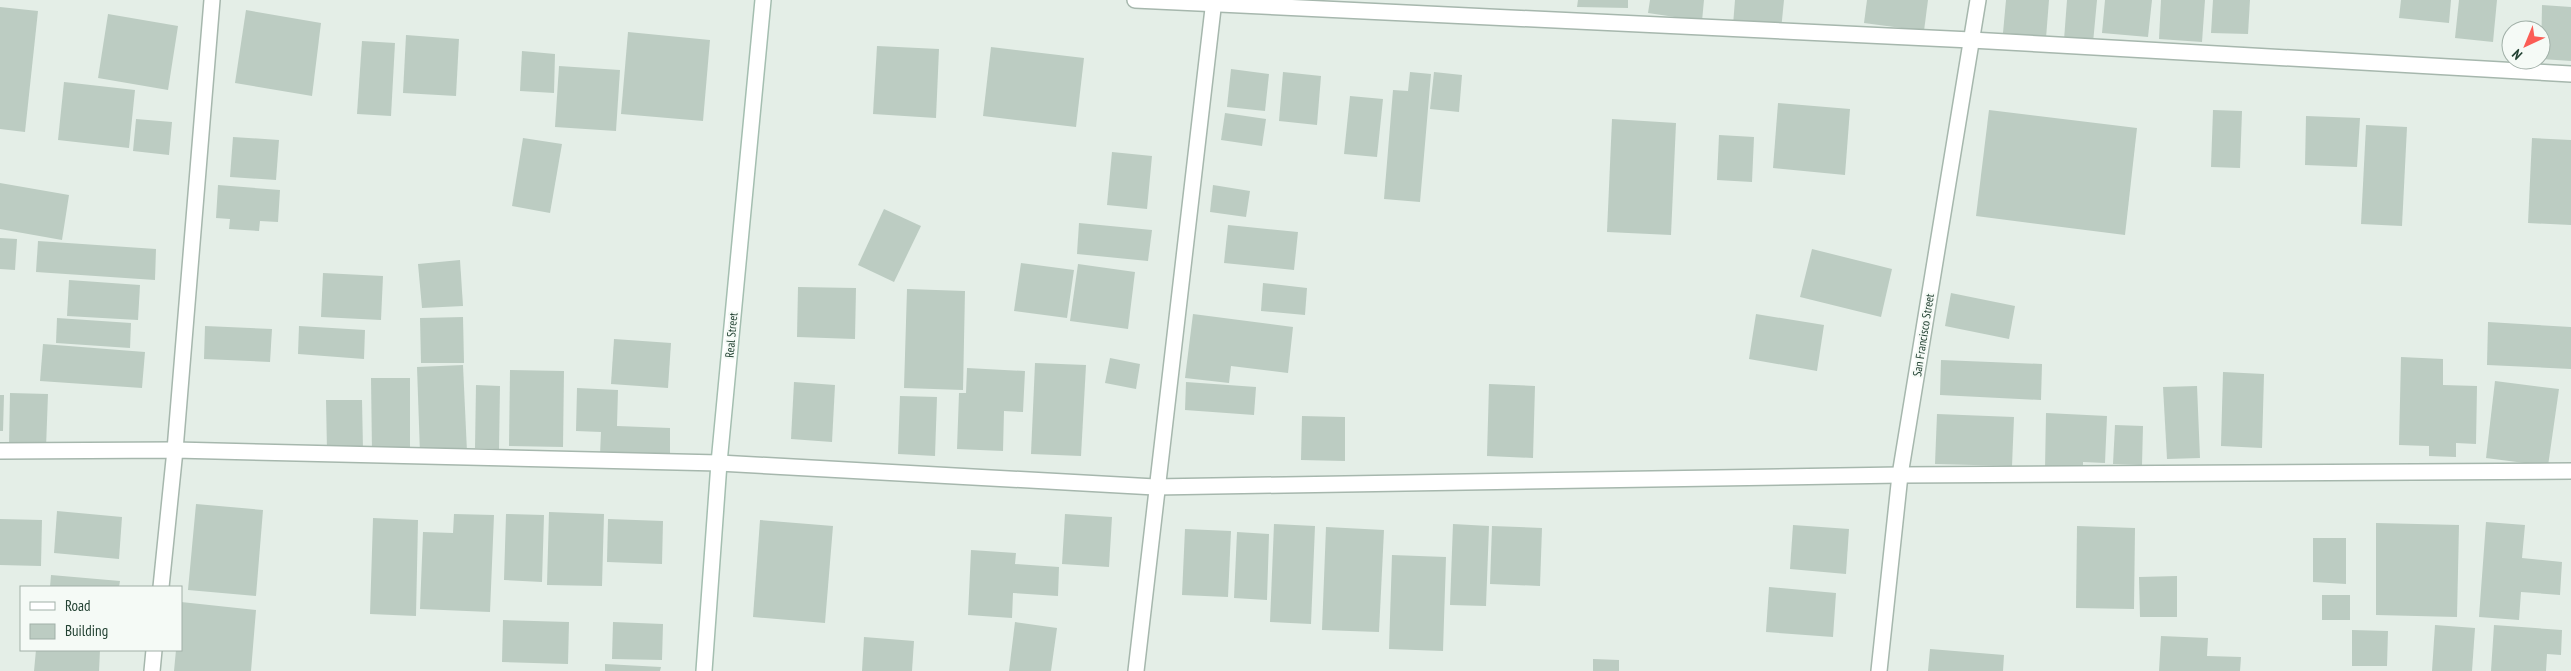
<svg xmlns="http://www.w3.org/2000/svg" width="2571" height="671" font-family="'PT Sans Narrow',sans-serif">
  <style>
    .building { fill: #bcccc2 }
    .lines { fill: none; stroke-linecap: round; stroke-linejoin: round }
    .minor-casing { stroke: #a6b7ad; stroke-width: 18 }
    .secondary-casing { stroke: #a4beb0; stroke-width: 18 }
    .minor { stroke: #fff; stroke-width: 15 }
    .secondary { stroke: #fff; stroke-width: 15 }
    .labels { text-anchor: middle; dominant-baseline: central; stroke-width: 4; stroke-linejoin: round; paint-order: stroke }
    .street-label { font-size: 12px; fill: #224132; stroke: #f5faf6 }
  </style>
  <rect width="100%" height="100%" fill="#e4eee7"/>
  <!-- building -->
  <g class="building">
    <polygon points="1578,0 1628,0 1628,8 1577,7"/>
    <polygon points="1650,0 1704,0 1702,21 1648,13"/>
    <polygon points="1735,0 1784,0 1781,30 1733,25"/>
    <polygon points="1867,0 1928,0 1924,31 1864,23"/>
    <polygon points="2006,0 2049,0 2046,38 2003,33"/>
    <polygon points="2067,0 2097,0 2093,43 2064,40"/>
    <polygon points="2105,0 2152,0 2148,37 2102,33"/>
    <polygon points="2161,0 2205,0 2202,42 2159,39"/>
    <polygon points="2213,0 2250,0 2248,34 2211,33"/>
    <polygon points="2401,0 2451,0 2449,23 2399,18"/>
    <polygon points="2459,0 2497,0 2493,42 2455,38"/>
    <polygon points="2542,5 2571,7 2571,61 2541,59"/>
    <polygon points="0,7 38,11 25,132 0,129"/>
    <polygon points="246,10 321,23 312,96 235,83"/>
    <polygon points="108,14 178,26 168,90 98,78"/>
    <polygon points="628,32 710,40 703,121 621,114"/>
    <polygon points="406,35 459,39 456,96 403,93"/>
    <polygon points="362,41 395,43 391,116 357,114"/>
    <polygon points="877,46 939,49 936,118 873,114"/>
    <polygon points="991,47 1084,58 1076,127 983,116"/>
    <polygon points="522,51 555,54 554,93 520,91"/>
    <polygon points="559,66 620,70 616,131 555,127"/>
    <polygon points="1231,69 1269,74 1265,111 1227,107"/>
    <polygon points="1283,72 1321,76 1317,125 1279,121"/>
    <polygon points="1410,72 1431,74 1420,202 1384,199 1393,90 1408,91"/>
    <polygon points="1434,72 1462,75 1459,112 1430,109"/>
    <polygon points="64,82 135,90 129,148 58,140"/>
    <polygon points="1350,96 1383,99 1377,157 1344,154"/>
    <polygon points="1778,103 1850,109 1845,175 1773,168"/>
    <polygon points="1989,110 2137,128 2125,235 1976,216"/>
    <polygon points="2213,110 2242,111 2240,168 2211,167"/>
    <polygon points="1225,113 1266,119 1262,146 1221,140"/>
    <polygon points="2306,116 2360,118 2357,167 2305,165"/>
    <polygon points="136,119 172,122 169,155 133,151"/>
    <polygon points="1612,119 1676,123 1671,235 1607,232"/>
    <polygon points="2366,125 2407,127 2402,226 2361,224"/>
    <polygon points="1719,135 1754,137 1752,182 1717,180"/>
    <polygon points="233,137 279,140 276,180 230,177"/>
    <polygon points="523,138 562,144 550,213 512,206"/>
    <polygon points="2532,138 2571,140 2571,225 2528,223"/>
    <polygon points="1112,152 1152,156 1147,209 1107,205"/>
    <polygon points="0,183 69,195 62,240 0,229"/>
    <polygon points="218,185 280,190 278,222 260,221 259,231 229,229 230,219 216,218"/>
    <polygon points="1213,185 1250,191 1246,217 1210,212"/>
    <polygon points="884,209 921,226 894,282 858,265"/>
    <polygon points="1079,223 1152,230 1148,261 1077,254"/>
    <polygon points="1228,225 1298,232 1294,270 1224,263"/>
    <polygon points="0,238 17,239 15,270 0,269"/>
    <polygon points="38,241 156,249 155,280 36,272"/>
    <polygon points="1812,249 1892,269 1881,317 1800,297"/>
    <polygon points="460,260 463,306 422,308 418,264"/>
    <polygon points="1021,263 1074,270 1067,318 1014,311"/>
    <polygon points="1078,264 1135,272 1128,329 1070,321"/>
    <polygon points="323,273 383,276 381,320 321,317"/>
    <polygon points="69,280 140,285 138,320 67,316"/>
    <polygon points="1263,283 1307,288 1305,315 1261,311"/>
    <polygon points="798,287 856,288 855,339 797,337"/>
    <polygon points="907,289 965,291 963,390 904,388"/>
    <polygon points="1951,293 2015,306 2009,339 1945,326"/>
    <polygon points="1193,314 1293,327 1288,373 1231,366 1229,383 1185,378"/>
    <polygon points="1756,314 1824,325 1817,371 1749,359"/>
    <polygon points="463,317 464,363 421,363 420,318"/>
    <polygon points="57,318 131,323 130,348 56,343"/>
    <polygon points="2488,322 2571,327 2571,369 2487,365"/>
    <polygon points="205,326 272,329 270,362 204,359"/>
    <polygon points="299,326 365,330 364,359 298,354"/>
    <polygon points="614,339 671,343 668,388 611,384"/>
    <polygon points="43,344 145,352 142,388 40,381"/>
    <polygon points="2401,357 2443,359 2443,385 2477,386 2476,444 2456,443 2456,457 2429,456 2429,446 2399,445"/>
    <polygon points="1110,358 1140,364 1136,389 1105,383"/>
    <polygon points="1941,360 2042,364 2041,400 1940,395"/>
    <polygon points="1035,363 1086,365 1081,456 1031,454"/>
    <polygon points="463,365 467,452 420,454 417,367"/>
    <polygon points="967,368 1025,371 1023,412 1004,411 1003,451 957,449 959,393 966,393"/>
    <polygon points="510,370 564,371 563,447 509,446"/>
    <polygon points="2223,372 2264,374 2262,448 2221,446"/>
    <polygon points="371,378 410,378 410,453 372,453"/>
    <polygon points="2495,381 2559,389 2548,466 2486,458"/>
    <polygon points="794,382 835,385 832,442 791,439"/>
    <polygon points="1186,382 1256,387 1254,415 1185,410"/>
    <polygon points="1489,384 1535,386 1533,458 1487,456"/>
    <polygon points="476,385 500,386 499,449 475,448"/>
    <polygon points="2197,386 2200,458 2167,459 2163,387"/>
    <polygon points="577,388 618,390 617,426 670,428 670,458 600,455 601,432 576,431"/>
    <polygon points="10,393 48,394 46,448 9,446"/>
    <polygon points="0,395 4,395 3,431 0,431"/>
    <polygon points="900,396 937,397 935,456 898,454"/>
    <polygon points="326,400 362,400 363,450 327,451"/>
    <polygon points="2046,413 2107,416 2105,463 2083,462 2083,471 2045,469"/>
    <polygon points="1937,414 2014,417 2012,466 1935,464"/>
    <polygon points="1302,416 1345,417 1345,461 1301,460"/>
    <polygon points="2115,425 2143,426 2142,465 2113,464"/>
    <polygon points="196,504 263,510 256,596 188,590"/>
    <polygon points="57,511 122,517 119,559 54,553"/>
    <polygon points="549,512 604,514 602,586 547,585"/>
    <polygon points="454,514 494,515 490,612 420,609 423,532 453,533"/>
    <polygon points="506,514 544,515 542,582 504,580"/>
    <polygon points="1065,514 1112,517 1109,567 1062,564"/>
    <polygon points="373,518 418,520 416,616 370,614"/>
    <polygon points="0,519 42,520 41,566 0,565"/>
    <polygon points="608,519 663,521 662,564 607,562"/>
    <polygon points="760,520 833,526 825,623 753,617"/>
    <polygon points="2486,522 2525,525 2522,558 2562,562 2560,595 2521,592 2519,620 2479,617"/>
    <polygon points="2376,523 2459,525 2457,617 2376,615"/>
    <polygon points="1274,524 1315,526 1311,624 1270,622"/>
    <polygon points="1453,524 1489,526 1486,606 1450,605"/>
    <polygon points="1793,525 1849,529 1846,574 1790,569"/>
    <polygon points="1492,526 1542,528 1540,586 1490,584"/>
    <polygon points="2077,526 2135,528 2134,609 2076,608"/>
    <polygon points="1326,527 1384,530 1379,632 1322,630"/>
    <polygon points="1185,529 1231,531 1228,597 1182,595"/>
    <polygon points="1237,532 1269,534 1267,600 1234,598"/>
    <polygon points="2313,538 2346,538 2346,584 2313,582"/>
    <polygon points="971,550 1016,553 1015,564 1059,567 1058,596 1013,593 1012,618 968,615"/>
    <polygon points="1392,555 1446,557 1443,651 1389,649"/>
    <polygon points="51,575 120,581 119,587 50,587"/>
    <polygon points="2177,576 2177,617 2140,617 2139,577"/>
    <polygon points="1769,587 1836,593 1833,637 1766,632"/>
    <rect x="2322" y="595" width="28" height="25"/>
    <polygon points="181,602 256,610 251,671 174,671 176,650 181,650"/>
    <polygon points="503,620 569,622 568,664 502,662"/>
    <polygon points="613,622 663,624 662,660 612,659"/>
    <polygon points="1015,622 1057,628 1051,671 1009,671"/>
    <polygon points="2435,625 2475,628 2472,671 2432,671"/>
    <polygon points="2494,625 2562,630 2561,655 2547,654 2546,671 2491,671"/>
    <polygon points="2352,630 2388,631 2387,666 2352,666"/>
    <polygon points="2161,636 2208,638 2207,656 2241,657 2240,671 2159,671"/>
    <polygon points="864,637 914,641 912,671 862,671"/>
    <polygon points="1930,649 2004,655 2003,671 1928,671"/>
    <polygon points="36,650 100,650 99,671 34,671"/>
    <polygon points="1593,659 1619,660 1619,671 1593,671"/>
    <polygon points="605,664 661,667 660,671 605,671"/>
  </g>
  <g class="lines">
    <!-- minor casing -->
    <g class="minor-casing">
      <g id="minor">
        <polyline points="1135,0 1971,40 2571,74"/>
        <polyline points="0,451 175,450 719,463 1155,487 1900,475 2571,471"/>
        <polyline points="161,587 175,450 212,0"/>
        <polyline points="152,671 154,650"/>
        <polyline points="1136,671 1214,0"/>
        <polyline points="1879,671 1900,475 1978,0"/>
      </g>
    </g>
    <!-- secondary casing -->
    <g class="secondary-casing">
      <polyline id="secondary" points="704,671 719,463 763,0"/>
    </g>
    <!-- minor -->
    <use href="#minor" class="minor"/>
    <!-- secondary -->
    <use href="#secondary" class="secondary"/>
  </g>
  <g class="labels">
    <!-- street labels -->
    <g class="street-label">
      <text transform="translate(731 335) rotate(-85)">Real Street</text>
      <text transform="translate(1923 335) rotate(-81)">San Francisco Street</text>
    </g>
  </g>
  <!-- legend -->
  <rect x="20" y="586" width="162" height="65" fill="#f5faf6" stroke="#a1b0a8"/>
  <rect x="30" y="602" width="25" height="8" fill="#ffffff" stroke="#a1b0a8"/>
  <text x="65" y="611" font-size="15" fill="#224132">Road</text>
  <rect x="30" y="624" width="25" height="15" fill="#bcccc2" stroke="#a1b0a8"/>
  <text x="65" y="636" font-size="15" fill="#224132">Building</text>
  <!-- north arrow -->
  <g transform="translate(2526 45) rotate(224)"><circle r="24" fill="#f5faf6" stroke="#a1b0a8"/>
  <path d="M0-4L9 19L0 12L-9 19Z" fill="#fb5c55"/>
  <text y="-8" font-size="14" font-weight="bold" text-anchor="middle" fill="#224132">N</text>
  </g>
</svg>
